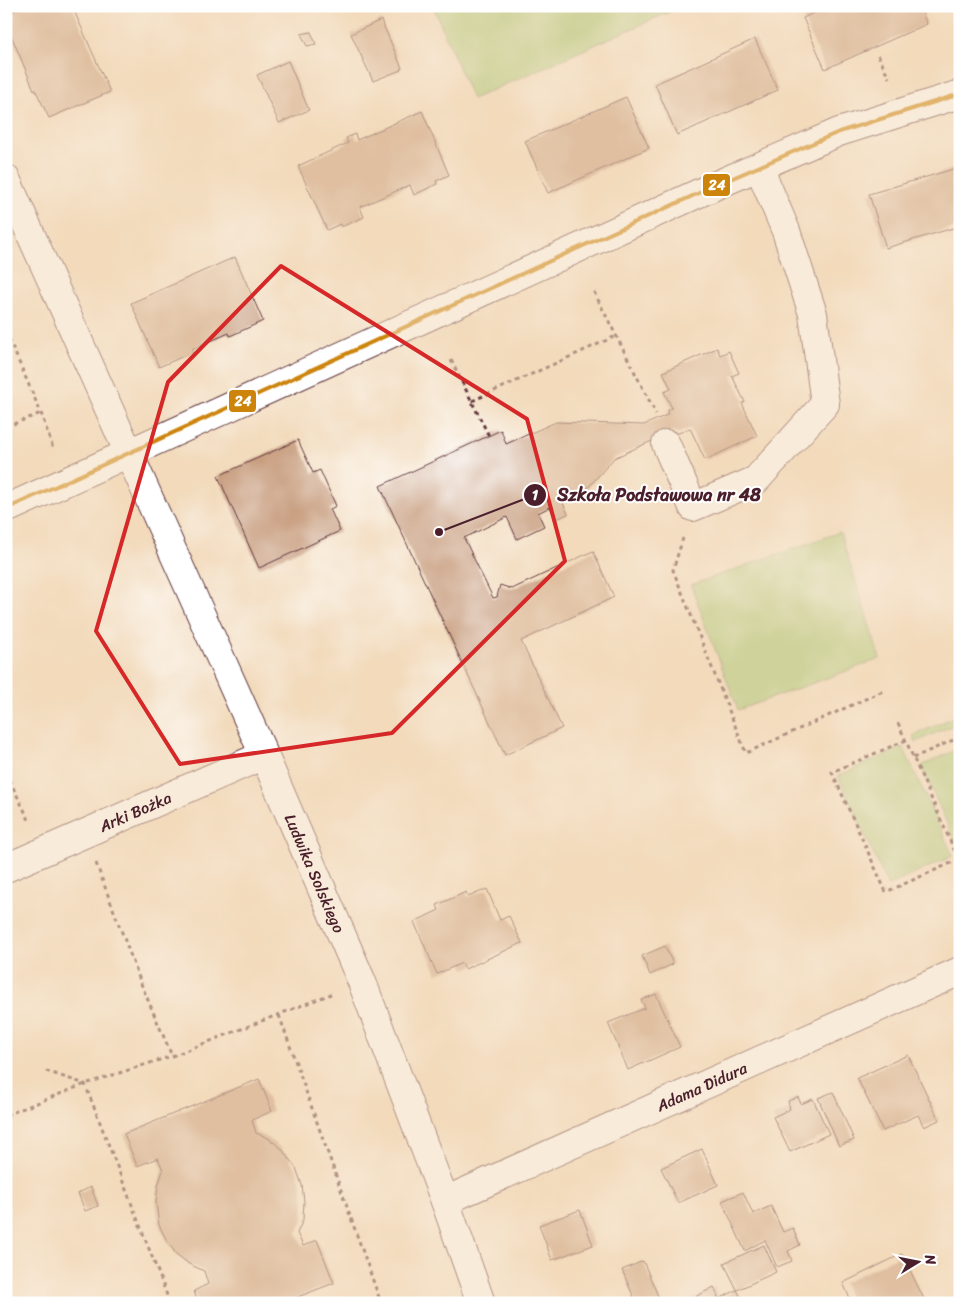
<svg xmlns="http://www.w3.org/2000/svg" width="966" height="1309" font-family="Sriracha,sans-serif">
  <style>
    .green { fill: #a4c973; stroke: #77744f }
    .building { fill: #c89d7e }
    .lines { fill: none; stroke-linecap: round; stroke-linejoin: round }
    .minor-casing { stroke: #633b41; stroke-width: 30 }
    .path { stroke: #633b41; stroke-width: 3; stroke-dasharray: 4 4; stroke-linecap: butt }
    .minor { stroke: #fff; stroke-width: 28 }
    .bus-1-casing { stroke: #fff; stroke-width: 8 }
    .bus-1 { stroke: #cc840b; stroke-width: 4 }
    .marked { fill: none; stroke: #d62828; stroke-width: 4; stroke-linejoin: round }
    .labels { text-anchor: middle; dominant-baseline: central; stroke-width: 4; stroke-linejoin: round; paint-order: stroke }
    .street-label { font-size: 16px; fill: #4a1f2b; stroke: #fff }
    .leader { fill: none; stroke: #4a1f2b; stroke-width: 2 }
    .callout-dot { fill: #4a1f2b; stroke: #fff; stroke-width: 2 }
    .mark-label { font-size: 15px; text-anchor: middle; font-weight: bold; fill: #fff }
    .callout-label { font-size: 18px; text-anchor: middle; font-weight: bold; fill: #4a1f2b; stroke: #fff; stroke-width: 4; stroke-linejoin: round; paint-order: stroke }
    .line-badge { stroke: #fff; stroke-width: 2 }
    .badge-label { font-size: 14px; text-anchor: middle; font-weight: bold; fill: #fff }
  </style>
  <rect width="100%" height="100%" fill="#fff"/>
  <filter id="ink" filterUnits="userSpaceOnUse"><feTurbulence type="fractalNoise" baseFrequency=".02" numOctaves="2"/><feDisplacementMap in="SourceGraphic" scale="10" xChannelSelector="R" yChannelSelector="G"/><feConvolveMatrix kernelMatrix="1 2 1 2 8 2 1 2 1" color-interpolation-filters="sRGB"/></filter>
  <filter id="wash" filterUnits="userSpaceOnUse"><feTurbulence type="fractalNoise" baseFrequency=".0096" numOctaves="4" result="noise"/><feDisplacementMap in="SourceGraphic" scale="20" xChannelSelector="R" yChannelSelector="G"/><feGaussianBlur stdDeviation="1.12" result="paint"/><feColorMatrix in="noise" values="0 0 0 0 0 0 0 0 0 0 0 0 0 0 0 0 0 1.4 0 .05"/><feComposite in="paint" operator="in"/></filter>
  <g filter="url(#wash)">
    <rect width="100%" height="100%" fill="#f2dabb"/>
    <!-- green -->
    <g class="green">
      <polygon points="433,6 683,6 472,99"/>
      <polygon points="840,532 880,659 738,710 691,585"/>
      <polygon points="960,714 960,722 916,742 913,736"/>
      <polygon points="903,747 953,856 888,886 838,776"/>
      <polygon points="960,748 960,852 921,766"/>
    </g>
    <g id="blocks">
      <!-- building -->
      <g class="building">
        <polygon points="25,6 72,6 110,92 49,118 35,89 34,90 6,23 6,14"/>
        <polygon points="829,6 919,6 927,24 825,69 803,18"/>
        <polygon points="381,20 402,68 400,69 401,70 373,81 351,34"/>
        <polygon points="311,32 316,44 307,46 301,34"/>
        <polygon points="755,39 778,90 677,135 655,84"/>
        <polygon points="288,61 309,110 279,123 257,75"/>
        <polygon points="626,97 649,148 548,193 525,141"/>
        <polygon points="422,111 449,175 436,181 437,184 414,195 410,185 360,207 364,217 341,227 340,224 327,230 298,166 348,143 346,138 355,134 357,140"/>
        <polygon points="960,167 960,226 886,248 869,194"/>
        <polygon points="235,257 263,321 230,336 229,333 192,349 193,352 159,367 131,303"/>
        <polygon points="717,348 720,355 729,351 739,373 732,376 745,402 742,403 757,436 705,460 690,428 679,433 675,433 674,431 614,458 587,489 562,501 568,514 556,519 550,507 538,513 544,526 517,539 507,517 464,538 493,598 497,597 500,585 512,589 593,551 614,597 521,641 562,728 505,755 380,486 501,430 506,444 556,422 644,425 667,415 668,410 672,408 664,392 671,389 663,372"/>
        <polygon points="298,440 313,473 320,470 336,506 330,509 340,531 259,568 218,476"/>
        <polygon points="487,889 500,920 509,916 522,943 465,969 462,963 437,974 414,922 439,910 437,905 466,892 468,897"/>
        <polygon points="665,946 673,964 650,975 642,956"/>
        <polygon points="656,994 680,1047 628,1070 608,1023 645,1008 641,1000"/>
        <polygon points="908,1055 939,1120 924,1127 918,1115 883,1131 857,1078"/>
        <polygon points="259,1079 272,1111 252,1120 256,1133 268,1138 281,1148 296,1168 302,1185 304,1201 303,1220 297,1233 303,1246 317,1240 334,1283 295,1298 293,1303 198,1303 194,1291 208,1284 204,1271 189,1264 176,1254 167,1241 159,1225 156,1202 158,1186 163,1170 158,1158 137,1166 124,1134"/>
        <polygon points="833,1092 854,1140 839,1146 818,1098"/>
        <polygon points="798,1097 801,1104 813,1099 829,1134 790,1152 773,1117 790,1109 788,1101"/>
        <polygon points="702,1149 718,1185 678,1203 661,1168"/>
        <polygon points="91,1187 98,1206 85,1211 78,1193"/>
        <polygon points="743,1192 753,1214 771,1206 783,1232 793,1228 800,1245 788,1251 792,1261 777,1267 765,1240 745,1251 722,1201"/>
        <polygon points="580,1210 593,1245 552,1260 539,1225"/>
        <polygon points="764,1245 776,1272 737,1290 724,1263"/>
        <polygon points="902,1254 924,1299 915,1303 852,1303 843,1283"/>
        <polygon points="643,1261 656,1291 661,1303 636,1303 635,1300 622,1270"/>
        <polygon points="714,1287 719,1299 737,1290 744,1303 684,1303"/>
      </g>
    </g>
  </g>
  <g filter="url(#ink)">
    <use href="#blocks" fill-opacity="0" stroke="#633b41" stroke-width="1"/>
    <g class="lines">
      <!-- minor casing -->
      <g class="minor-casing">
        <g id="minor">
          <path id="s1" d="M6 179 264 755 362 982 445 1201 481 1303"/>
          <polyline points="666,444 693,507 756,480 825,404 813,314 786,231 759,167"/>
          <polyline points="6,509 721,183 839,132 960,94"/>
          <path id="s2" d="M6 868 264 755"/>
          <path id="s3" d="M445 1201 960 971"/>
        </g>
      </g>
      <!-- path -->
      <g class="path">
        <polyline points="878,55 889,78"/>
        <polyline points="594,292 656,414"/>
        <polyline points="6,332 41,413 53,448"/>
        <polyline points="451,360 489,436"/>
        <polyline points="472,401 616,336"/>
        <polyline points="6,427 41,413"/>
        <polyline points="683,538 673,570 746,753 885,690"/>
        <polyline points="898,723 960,863"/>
        <polyline points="906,740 832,772 886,892 958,860"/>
        <polyline points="913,758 960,737"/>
        <polyline points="6,773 30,822"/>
        <polyline points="96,863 142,986 172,1056"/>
        <polyline points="279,1015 381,1303"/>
        <polyline points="46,1071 85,1084 170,1303"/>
        <polyline points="6,1115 85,1084 172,1056 331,994"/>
      </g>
      <!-- minor -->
      <use href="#minor" class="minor"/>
      <!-- bus-1 casing -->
      <g class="bus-1-casing">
        <polyline id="bus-1" points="6,509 721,183 839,132 960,94"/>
      </g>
      <!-- bus-1 -->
      <use href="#bus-1" class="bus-1"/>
    </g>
  </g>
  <!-- marked area -->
  <path d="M0 0H966V1309H0ZM281 266 527 419 565 561 392 733 180 764 96 631 168 382Z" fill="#f2dabb" fill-opacity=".55" fill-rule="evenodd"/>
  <path class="marked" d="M281 266 527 419 565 561 392 733 180 764 96 631 168 382Z"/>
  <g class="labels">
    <!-- street labels -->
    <g class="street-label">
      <text stroke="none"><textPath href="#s2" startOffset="141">Arki Bożka</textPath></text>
      <text stroke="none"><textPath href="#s1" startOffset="760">Ludwika Solskiego</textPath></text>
      <text stroke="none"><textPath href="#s3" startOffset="281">Adama Didura</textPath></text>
    </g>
  </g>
  <!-- callouts -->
  <path class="leader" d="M439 532L535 495"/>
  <g class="callout-dot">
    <circle cx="439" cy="532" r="5"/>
    <circle cx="535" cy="495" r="12"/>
  </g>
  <g class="mark-label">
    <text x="535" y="500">1</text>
  </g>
  <g class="callout-label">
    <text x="659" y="501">Szkoła Podstawowa nr 48</text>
  </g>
  <g class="line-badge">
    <rect x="702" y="173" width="29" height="24" rx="5" fill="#cc840b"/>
    <rect x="228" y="389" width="29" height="24" rx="5" fill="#cc840b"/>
  </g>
  <g class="badge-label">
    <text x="717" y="190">24</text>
    <text x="243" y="406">24</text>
  </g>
  <!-- margin -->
  <rect width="966" height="1309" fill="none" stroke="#fff" stroke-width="25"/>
  <!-- north arrow -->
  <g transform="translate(918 1262) rotate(80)" stroke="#ffffff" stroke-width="4" paint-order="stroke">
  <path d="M0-4L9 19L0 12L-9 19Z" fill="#4a1f2b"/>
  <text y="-8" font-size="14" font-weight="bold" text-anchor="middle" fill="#4a1f2b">N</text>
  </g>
</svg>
